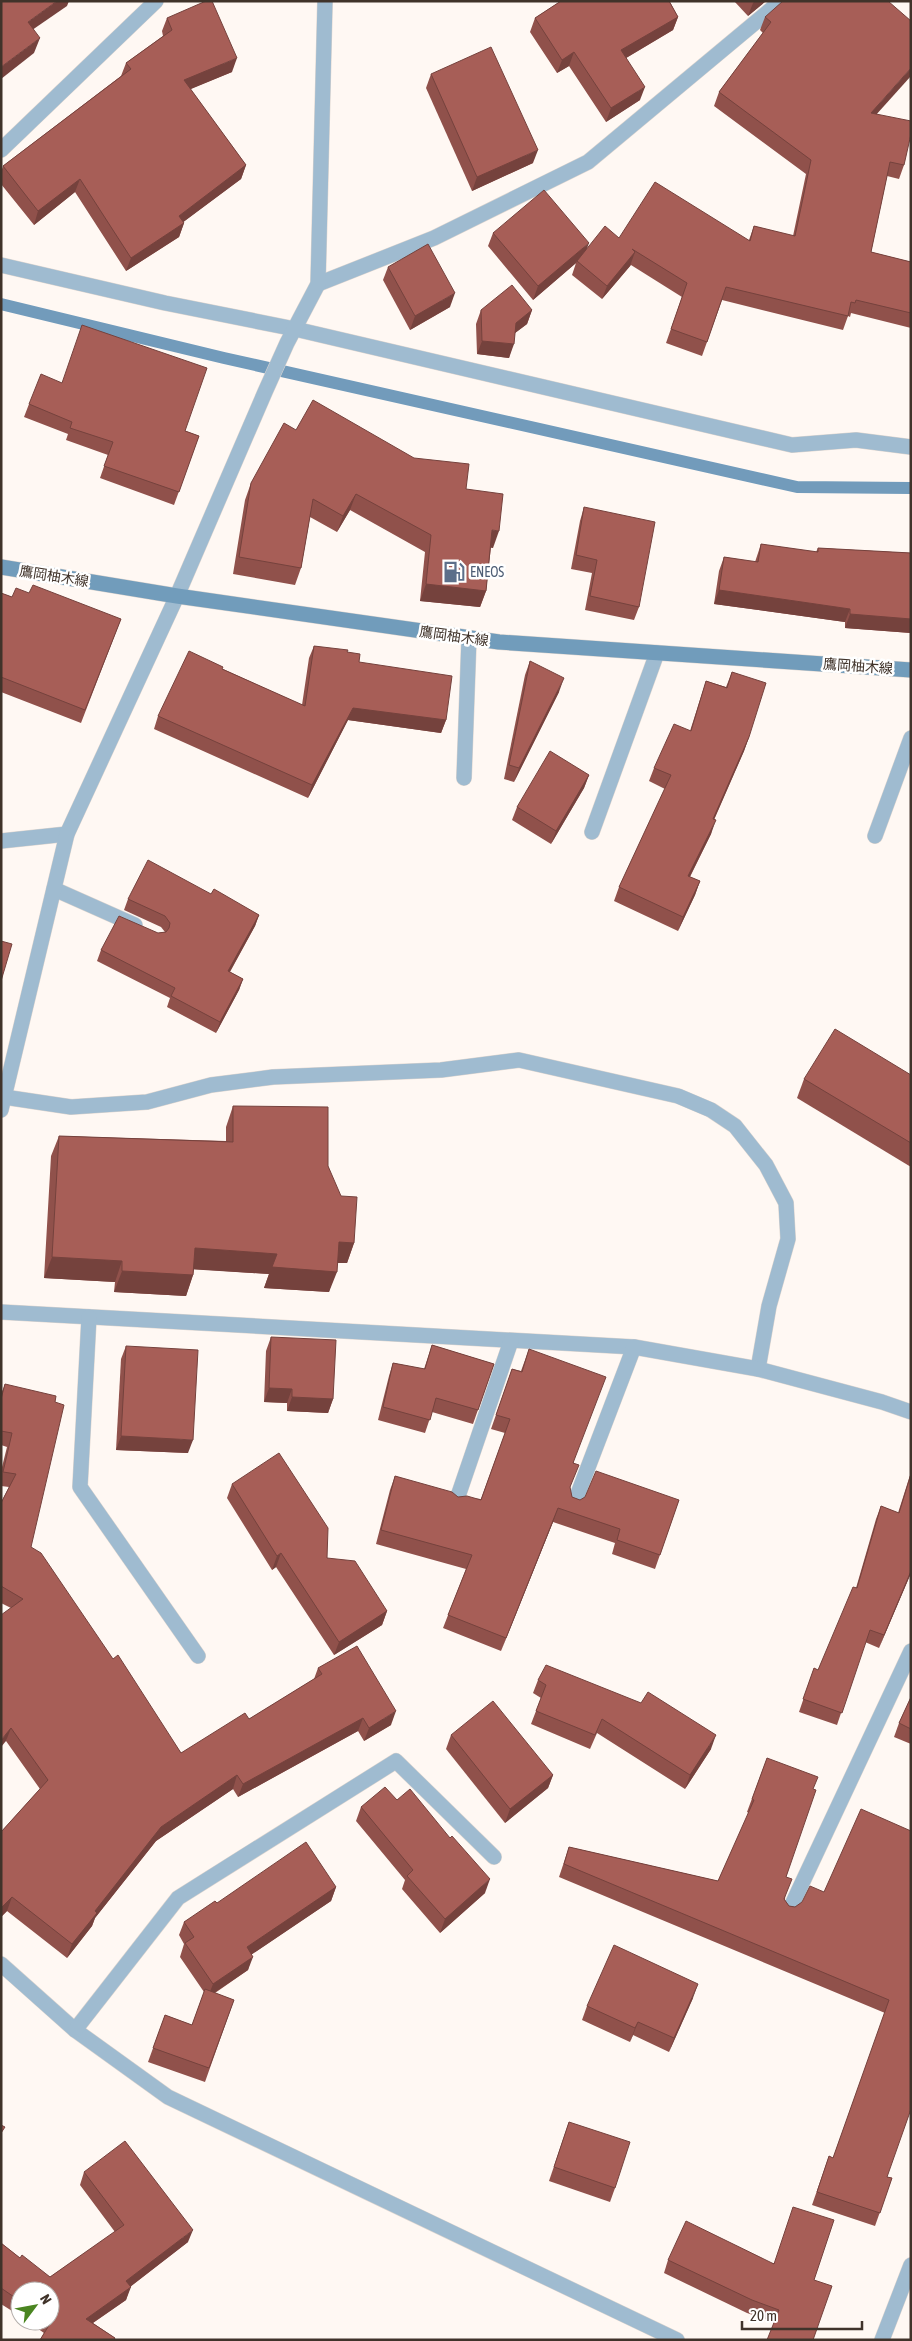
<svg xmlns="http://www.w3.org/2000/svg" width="912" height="2341" font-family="'Asap Condensed','Noto Sans JP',sans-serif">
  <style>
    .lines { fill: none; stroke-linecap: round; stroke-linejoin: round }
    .stream { stroke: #729bbb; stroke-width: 12 }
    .minor-casing { stroke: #ddd5cf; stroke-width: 16 }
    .tertiary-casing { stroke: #ddd5cf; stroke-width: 16 }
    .secondary-casing { stroke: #ddd5cf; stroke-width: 16 }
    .minor { stroke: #9fbbd0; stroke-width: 15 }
    .tertiary { stroke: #9fbbd0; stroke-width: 15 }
    .secondary { stroke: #719cbb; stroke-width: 15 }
    .wall { fill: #90514b }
    .shaded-wall { fill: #75423d }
    .building { fill: #a75e57; stroke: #75423d }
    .labels { text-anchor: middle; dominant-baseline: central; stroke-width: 5; stroke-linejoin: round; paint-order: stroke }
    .service-label { font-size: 14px; fill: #4e5e75; stroke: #fff; text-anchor: start }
    .street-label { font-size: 14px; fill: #40332a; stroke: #fff }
  </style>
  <rect width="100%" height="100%" fill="#fff8f3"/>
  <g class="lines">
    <!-- stream -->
    <polyline class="stream" points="1,304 224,358 797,487 911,488"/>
    <!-- minor casing -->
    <g class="minor-casing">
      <g id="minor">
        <polyline points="1,150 156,1"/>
        <polyline points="318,284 434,238 588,162 781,1"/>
        <polyline points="295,329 792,445 856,440 911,447"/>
        <polyline points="464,778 469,638"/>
        <polyline points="592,832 657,653"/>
        <polyline points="875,836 911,738"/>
        <polyline points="1,841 67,834"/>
        <polyline points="54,889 135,925"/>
        <polyline points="4,1097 71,1107 147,1102 211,1085 273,1077 441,1070 519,1060 678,1096 711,1110 735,1126 766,1165 786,1203 788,1239 769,1306 758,1369"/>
        <polyline points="1,1312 634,1347 758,1369 882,1402 911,1412"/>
        <polyline points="89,1317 80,1487 198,1656"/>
        <polyline points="456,1502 511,1341"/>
        <polyline points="574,1504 634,1347"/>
        <polyline points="789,1911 911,1651"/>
        <polyline points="1,1964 75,2030 168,2097 677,2340"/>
        <polyline points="75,2030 178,1898 396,1761 494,1857"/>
        <polyline points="882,2340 911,2265"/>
      </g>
    </g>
    <!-- tertiary casing -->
    <g class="tertiary-casing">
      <g id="tertiary">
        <polyline points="1,265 165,303 295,329"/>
        <polyline points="1,1110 67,834 177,596 265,392 287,343 318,284 325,1"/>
      </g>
    </g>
    <!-- secondary casing -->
    <g class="secondary-casing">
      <polyline id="secondary" points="1,567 177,596 499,642 911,670"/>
    </g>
    <!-- minor -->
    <use href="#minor" class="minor"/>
    <!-- tertiary -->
    <use href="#tertiary" class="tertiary"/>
    <!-- secondary -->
    <use href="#secondary" class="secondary"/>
  </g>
  <!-- wall -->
  <g class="wall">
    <polygon points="561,1 670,1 670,2 678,17 673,30 626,58 640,100 606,122 569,66 557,73 530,32 535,18"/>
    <polygon points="734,1 766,1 748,16"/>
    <polygon points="889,2 877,114 904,165 899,179 887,176 871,252 911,262 911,328 851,313 850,317 848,316 843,330 722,300 702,356 666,343 682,297 631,265 602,299 572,275 576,263 533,300 488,246 493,233 586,250 619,238 749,240 754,226 793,236 806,174 714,106 719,92 763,33 760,30 765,17"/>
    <polygon points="167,18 232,72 190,89 246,165 241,179 183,222 184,223 179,237 126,271 75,192 34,225 1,184 1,172 3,166 121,76 126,63 163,36 162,31"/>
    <polygon points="431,74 533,163 472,191 426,88"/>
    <polygon points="388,267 450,307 410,330 383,280"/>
    <polygon points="481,310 532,310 527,324 515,333 509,358 477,354 476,324"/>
    <polygon points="62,383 199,436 174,505 100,478 108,455 66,440 68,434 24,417 29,404"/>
    <polygon points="296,430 466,489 493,548 491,547 486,591 480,607 420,601 425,552 350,510 337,532 310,517 301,568 295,585 233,574 245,500 251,483"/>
    <polygon points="584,507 639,607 634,620 585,610 592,573 571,569 580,521"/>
    <polygon points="761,544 816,552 818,548 911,553 911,633 845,628 845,622 714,604 719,571 724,557 755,562"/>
    <polygon points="1,593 12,597 29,593 121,619 81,723 1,692"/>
    <polygon points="314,646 347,652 359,662 446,720 441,733 348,720 308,798 154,729 158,716 223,669 302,705 309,658"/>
    <polygon points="530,661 559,692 514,782 504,779 525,675"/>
    <polygon points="732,672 749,737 744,751 714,820 711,834 690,877 700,881 695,895 678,931 614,901 619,887 665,789 649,781 654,768 690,731 706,681 726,687"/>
    <polygon points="589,775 584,788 551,844 512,820 517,807"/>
    <polygon points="211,894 259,915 255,926 230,972 243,979 239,990 216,1033 167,1007 170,998 97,961 101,950 158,933 165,932 161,927 124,910 128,899"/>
    <polygon points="911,1075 911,1167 797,1098 804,1079"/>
    <polygon points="233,1106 328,1166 354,1243 347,1263 337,1263 329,1292 264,1288 269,1274 194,1269 193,1275 186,1296 114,1292 115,1282 44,1278 51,1156 59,1136 226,1141 226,1127"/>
    <polygon points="271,1337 333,1399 328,1413 287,1411 287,1403 264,1402 266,1351"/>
    <polygon points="432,1345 494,1364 473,1424 432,1412 425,1433 378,1420 389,1376 393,1363 424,1369"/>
    <polygon points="126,1346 188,1453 116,1450 121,1359"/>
    <polygon points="529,1349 574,1463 570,1488 572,1497 580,1500 679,1500 655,1569 612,1554 615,1543 553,1522 501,1651 443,1628 466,1569 376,1544 390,1490 395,1476 458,1497 481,1499 505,1433 491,1429 512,1369 521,1371"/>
    <polygon points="5,1384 31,1547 181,1753 249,1719 314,1679 318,1668 391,1725 364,1741 358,1731 238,1797 233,1789 156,1841 95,1918 92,1926 67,1958 7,1911 1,1917 1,1832 40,1789 6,1741 11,1608 1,1603 1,1503 9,1487 1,1486 1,1471 7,1447 1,1445 1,1394"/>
    <polygon points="911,1472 911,1573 879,1648 865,1642 837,1725 799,1712 814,1668 818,1670 856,1588 876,1519 881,1506 898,1513"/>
    <polygon points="232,1484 327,1558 387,1611 382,1625 334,1655 276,1567 272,1570 227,1498"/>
    <polygon points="538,1680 711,1749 685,1789 597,1733 590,1749 531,1724 541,1698 533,1693"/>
    <polygon points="911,1697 911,1744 894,1737 899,1723"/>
    <polygon points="451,1735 553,1775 548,1788 505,1823 446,1749"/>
    <polygon points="767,1758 813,1789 786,1877 785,1900 789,1906 795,1907 824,1892 911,1831 887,2177 892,2178 875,2226 812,2205 829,2156 833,2158 885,2013 559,1877 569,1847 718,1881 749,1813 747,1812"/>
    <polygon points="397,1800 485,1893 440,1933 402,1889 405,1880 356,1821 361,1807"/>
    <polygon points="336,1887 331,1901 252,1954 248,1970 215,1993 234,2000 205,2082 148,2062 165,2015 192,2025 204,1992 180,1957 184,1944 179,1935 184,1922 217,1903"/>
    <polygon points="693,1998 669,2052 633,2035 630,2042 582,2020 587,2006"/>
    <polygon points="569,2122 615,2188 610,2202 549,2181"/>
    <polygon points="84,2172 188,2242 130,2287 126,2300 93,2323 115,2338 114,2340 40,2340 44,2333 27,2321 50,2321 20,2291 20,2316 1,2304 1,2243 20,2258 50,2277 115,2232 80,2185"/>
    <polygon points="668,2260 774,2263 814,2280 774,2322 747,2313 664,2273"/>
  </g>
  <!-- shaded-wall -->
  <g class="shaded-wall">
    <polygon points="57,1 69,1 67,6 22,37 28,22"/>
    <polygon points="755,1 766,1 748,16 753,3"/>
    <polygon points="678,17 673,30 616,64 621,50"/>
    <polygon points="40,38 34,53 1,79 1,67"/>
    <polygon points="574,52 569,66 557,73 562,60"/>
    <polygon points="237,58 232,72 179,94 184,80"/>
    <polygon points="911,68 911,76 866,126 871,113"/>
    <polygon points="645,87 640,100 606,122 611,108"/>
    <polygon points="538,150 533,163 472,191 477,177"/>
    <polygon points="246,165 241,179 174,229 179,216"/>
    <polygon points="80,179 75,192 34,225 38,211"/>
    <polygon points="184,223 179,237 126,271 131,258"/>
    <polygon points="589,243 584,257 577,261 576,263 533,300 538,286"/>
    <polygon points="635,252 630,266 602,299 607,286"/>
    <polygon points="455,293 450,307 410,330 415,316"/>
    <polygon points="532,310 527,324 511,336 516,323"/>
    <polygon points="482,341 514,344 509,358 477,354"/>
    <polygon points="356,494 350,510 337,532 343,516"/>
    <polygon points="492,530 499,531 493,548 486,547"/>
    <polygon points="426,584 486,591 480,607 420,601"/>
    <polygon points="719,590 850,609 845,622 714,604"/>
    <polygon points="850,614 911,619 911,633 845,628"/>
    <polygon points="564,678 559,692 514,782 519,768"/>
    <polygon points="353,708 446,720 441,733 348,720 308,798 312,785"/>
    <polygon points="749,737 744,751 708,833 713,819"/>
    <polygon points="589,775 584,788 551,844 556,831"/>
    <polygon points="716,820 711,834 683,890 688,876"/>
    <polygon points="700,881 695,895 678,931 683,917"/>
    <polygon points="259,915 255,926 224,982 228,971"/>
    <polygon points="243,979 239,990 216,1033 220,1022"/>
    <polygon points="339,1242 354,1243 347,1263 331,1263"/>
    <polygon points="195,1248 277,1254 337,1272 329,1292 264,1288 269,1274 187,1269"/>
    <polygon points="52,1257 122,1261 115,1282 44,1278"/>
    <polygon points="122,1271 193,1275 186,1296 114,1292"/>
    <polygon points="269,1388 292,1389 287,1403 264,1402"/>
    <polygon points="292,1397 333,1399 328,1413 287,1411"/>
    <polygon points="121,1436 193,1440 188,1453 116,1450"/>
    <polygon points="558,1508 553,1522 501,1651 506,1638"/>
    <polygon points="281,1553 276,1567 272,1570 277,1556"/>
    <polygon points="911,1571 911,1573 879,1648 884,1635"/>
    <polygon points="387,1611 382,1625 334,1655 339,1642"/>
    <polygon points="396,1711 391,1725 364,1741 369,1728"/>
    <polygon points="363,1718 358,1731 238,1797 243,1784"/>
    <polygon points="11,1728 6,1741 1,1747 1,1740"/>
    <polygon points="716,1735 711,1749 685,1789 690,1775"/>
    <polygon points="237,1775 233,1789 156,1841 95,1918 92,1926 67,1958 72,1944 95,1911 161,1827"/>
    <polygon points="553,1775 548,1788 505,1823 510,1809"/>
    <polygon points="490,1879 485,1893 440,1933 445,1919"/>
    <polygon points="336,1887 331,1901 242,1961 247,1947"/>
    <polygon points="12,1897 7,1911 1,1917 1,1908"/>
    <polygon points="253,1957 248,1970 208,1997 213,1984"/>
    <polygon points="698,1984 693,1998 669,2052 674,2038"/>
    <polygon points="638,2022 633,2035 630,2042 635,2028"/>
    <polygon points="193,2230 188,2242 122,2293 126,2281"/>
    <polygon points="131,2287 126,2300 81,2331 86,2319"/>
  </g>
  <!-- building -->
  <g class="building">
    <polygon points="1,1 57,1 28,22 40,38 1,67"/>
    <polygon points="206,1 212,1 237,58 184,80 246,165 179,216 184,223 131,258 80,179 38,211 3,166 131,69 126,63 172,30 167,18"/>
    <polygon points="561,1 669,1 678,17 621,50 645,87 611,108 574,52 562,60 535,18"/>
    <polygon points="783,1 888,1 911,21 911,68 871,113 911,121 911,134 904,165 890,162 871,252 911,262 911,313 856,300 855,303 851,302 848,316 726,287 707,342 671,329 687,283 632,249 635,252 607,286 577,261 605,226 619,238 655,182 750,241 754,226 795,236 811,160 719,92 771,22 765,17"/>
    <polygon points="491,47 538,150 477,177 431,74"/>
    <polygon points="544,190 589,243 538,286 493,233"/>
    <polygon points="428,244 455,293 415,316 388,267"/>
    <polygon points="512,285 532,310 516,323 514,344 482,341 481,310"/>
    <polygon points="82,325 207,368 185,431 199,436 179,492 104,466 113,442 70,428 72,422 29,404 41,374 62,383"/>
    <polygon points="313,400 414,458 469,464 466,489 503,494 499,531 492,530 486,591 426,584 431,535 356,494 343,516 313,499 301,568 239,557 251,483 284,423 296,430"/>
    <polygon points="584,507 655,522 639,607 590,596 597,560 576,555"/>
    <polygon points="761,544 818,552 818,548 911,553 911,619 850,614 850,609 719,590 724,557 758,562"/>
    <polygon points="33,585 121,619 85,710 1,677 1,593 12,597 16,588 29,593"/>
    <polygon points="314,646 348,650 347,652 360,654 359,662 452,676 446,720 353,708 312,785 158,716 189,651 223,667 222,669 305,706"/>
    <polygon points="530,661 564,678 519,768 509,765"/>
    <polygon points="732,672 766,683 749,737 713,819 716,820 688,876 700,881 683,917 619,887 671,775 654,768 674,724 691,731 706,681 727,688"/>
    <polygon points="550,751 589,775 556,831 517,807"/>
    <polygon points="148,860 211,894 214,889 259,915 228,971 243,979 220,1022 171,996 175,988 101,950 119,916 158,933 166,932 169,928 170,923 165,916 128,899"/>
    <polygon points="1,941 12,944 1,981"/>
    <polygon points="835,1029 911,1075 911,1143 804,1079"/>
    <polygon points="233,1106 328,1107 328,1166 341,1196 357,1197 354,1243 339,1242 337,1272 272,1267 277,1254 195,1248 193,1275 122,1271 122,1261 52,1257 59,1136 233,1142"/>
    <polygon points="271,1337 336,1340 333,1399 292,1397 292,1389 269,1388"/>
    <polygon points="432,1345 494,1364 478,1410 436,1398 430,1420 383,1407 393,1363 425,1369"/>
    <polygon points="126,1346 198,1350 193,1440 121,1436"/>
    <polygon points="529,1349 606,1377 573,1463 579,1465 570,1487 572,1497 580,1500 585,1497 596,1471 679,1500 660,1555 617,1540 620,1529 558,1508 506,1638 448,1615 472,1555 381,1530 395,1476 452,1492 458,1497 467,1496 481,1500 510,1419 496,1415 512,1369 522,1372"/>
    <polygon points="5,1384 56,1396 55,1402 64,1405 31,1547 41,1553 113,1659 118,1655 181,1753 245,1713 249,1719 322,1674 318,1668 357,1646 396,1711 369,1728 363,1718 243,1784 237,1775 161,1827 95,1911 97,1913 72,1944 12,1897 1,1908 1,1832 48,1780 11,1728 1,1740 1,1615 23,1599 1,1586 1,1503 16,1474 3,1472 12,1433 1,1431 1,1399"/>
    <polygon points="279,1453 328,1528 327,1558 355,1561 387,1611 339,1642 281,1553 277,1556 232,1484"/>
    <polygon points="911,1474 911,1571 884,1635 870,1630 842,1713 803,1699 814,1668 818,1670 853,1587 857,1588 881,1506 899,1513"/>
    <polygon points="546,1665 641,1703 648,1692 716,1735 690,1775 602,1719 595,1735 536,1711 546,1685 538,1680"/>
    <polygon points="911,1697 911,1729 899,1723"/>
    <polygon points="493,1701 553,1775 510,1809 451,1735"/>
    <polygon points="767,1758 818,1777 813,1789 816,1790 786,1877 792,1879 784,1899 789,1906 795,1907 802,1902 810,1886 824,1892 861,1809 911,1831 911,2109 887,2177 892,2178 880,2213 817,2192 829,2156 833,2158 889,2000 564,1864 569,1847 718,1881 754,1800 752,1799"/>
    <polygon points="385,1787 397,1800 410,1789 450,1838 452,1836 490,1879 445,1919 407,1876 413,1870 361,1807"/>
    <polygon points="306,1842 336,1887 247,1947 253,1957 213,1984 185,1943 194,1937 184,1922 215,1901 217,1903"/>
    <polygon points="614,1945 698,1984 674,2038 638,2022 635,2028 587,2006"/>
    <polygon points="205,1989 234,2000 209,2068 153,2048 165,2015 192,2025"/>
    <polygon points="569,2122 630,2142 615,2188 554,2167"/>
    <polygon points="1,2125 5,2127 1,2133"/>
    <polygon points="125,2141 193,2230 126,2281 131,2287 86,2319 115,2338 114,2340 40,2340 51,2322 50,2321 50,2291 20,2291 20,2301 1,2288 1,2243 20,2258 22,2255 50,2277 124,2225 84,2172"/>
    <polygon points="793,2207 834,2220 814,2280 832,2286 813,2340 767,2340 779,2310 752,2300 668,2260 686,2221 774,2264"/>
  </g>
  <!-- icons -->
  <defs>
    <g id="fuel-bare" transform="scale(1.725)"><path d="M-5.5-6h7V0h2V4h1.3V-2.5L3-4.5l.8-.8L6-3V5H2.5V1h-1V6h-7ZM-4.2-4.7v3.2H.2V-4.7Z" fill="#5c6f8a" stroke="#fff" stroke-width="2.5" paint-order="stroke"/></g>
  </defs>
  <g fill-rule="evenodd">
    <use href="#fuel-bare" x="454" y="572"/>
  </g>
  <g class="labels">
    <!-- service labels -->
    <g class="service-label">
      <text x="470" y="572">ENEOS</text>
    </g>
    <!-- street labels -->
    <g class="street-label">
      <text transform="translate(54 576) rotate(9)">鷹岡柚木線</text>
      <text transform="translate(454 636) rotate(8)">鷹岡柚木線</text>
      <text transform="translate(858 666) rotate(4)">鷹岡柚木線</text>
    </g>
  </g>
  <!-- border -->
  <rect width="912" height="2341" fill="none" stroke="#40332a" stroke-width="5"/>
  <!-- north arrow -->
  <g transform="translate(35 2306) rotate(58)"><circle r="24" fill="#ffffff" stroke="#b3adaa"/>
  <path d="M0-4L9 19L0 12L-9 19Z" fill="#4a8521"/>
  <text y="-8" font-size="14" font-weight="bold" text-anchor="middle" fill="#40332a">N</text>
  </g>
  <!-- scale -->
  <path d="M742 2321v8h120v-8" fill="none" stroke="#40332a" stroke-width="2.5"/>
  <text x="750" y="2321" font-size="15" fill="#40332a" stroke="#ffffff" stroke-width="4" paint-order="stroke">20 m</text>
</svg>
